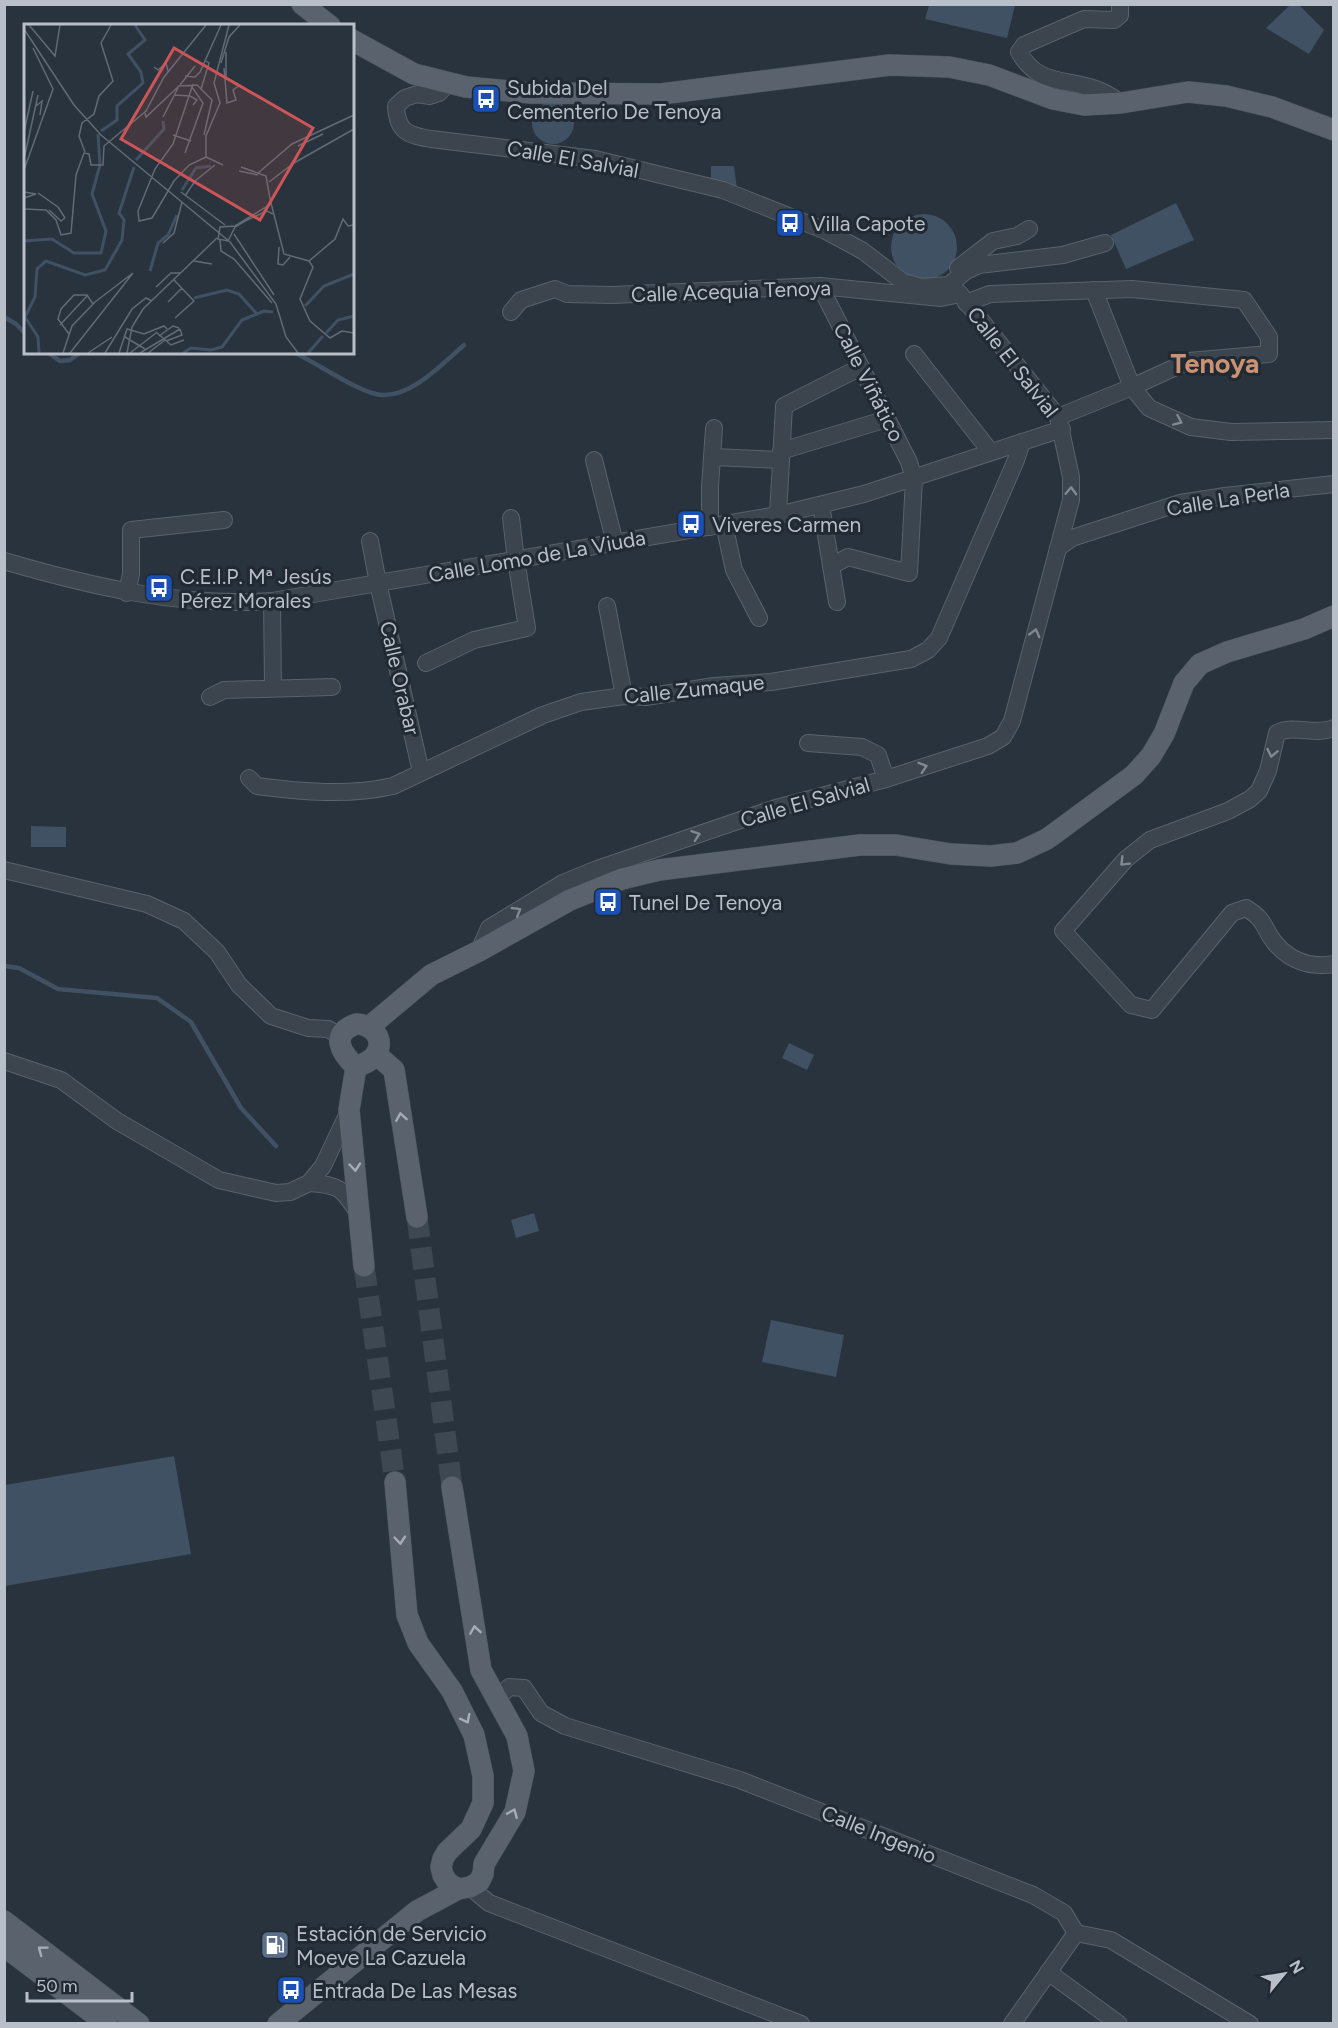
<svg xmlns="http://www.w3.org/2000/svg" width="1338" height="2028" font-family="Figtree,sans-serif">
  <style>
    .water { fill: #405164 }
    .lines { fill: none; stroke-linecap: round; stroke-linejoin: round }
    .stream { stroke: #405164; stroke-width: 4.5 }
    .major-tunnel { stroke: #3e4852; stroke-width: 21; stroke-dasharray: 21 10; stroke-linecap: butt }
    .minor-casing { stroke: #5a626b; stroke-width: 18 }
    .major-casing { stroke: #48505a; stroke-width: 22 }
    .minor { stroke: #3c444d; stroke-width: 16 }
    .major { stroke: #5a636d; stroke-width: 21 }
    .oneway { stroke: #808891 }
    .oneway2 { stroke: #a5adb6 }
    .labels { text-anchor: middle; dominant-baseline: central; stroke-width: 6; stroke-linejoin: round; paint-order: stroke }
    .poi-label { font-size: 21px; fill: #b8bfc8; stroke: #212933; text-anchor: start }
    .street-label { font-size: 21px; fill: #b8bfc8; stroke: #212933 }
    .district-label { font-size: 27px; font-weight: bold; fill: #c99273; stroke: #212933 }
    .inset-river { fill: none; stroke: #405164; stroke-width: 3 }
    .inset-road { fill: none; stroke: #626b75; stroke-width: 1.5 }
    .view { fill: #cd5558; fill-opacity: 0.15; stroke: #cd5558; stroke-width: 3 }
    .inset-edge { fill: none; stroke: #b8bfc8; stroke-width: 3 }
  </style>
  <rect width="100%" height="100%" fill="#28333d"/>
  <!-- water -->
  <g class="water">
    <polygon points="1298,4 1324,30 1309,54 1266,28 1290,5"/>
    <polygon points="929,5 929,4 1015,5 1007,38 925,19"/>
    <circle cx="553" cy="123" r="21"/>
    <polygon points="711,166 734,166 737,189 711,181"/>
    <polygon points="1176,203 1194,240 1126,269 1111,235"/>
    <circle cx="924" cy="247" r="33"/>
    <polygon points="31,826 66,827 66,847 31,847"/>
    <polygon points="789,1043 814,1055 807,1070 782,1058"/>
    <polygon points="534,1213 539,1231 516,1238 511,1220"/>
    <polygon points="771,1320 844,1335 836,1377 762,1362"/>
    <polygon points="174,1456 191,1554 5,1586 5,1485"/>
  </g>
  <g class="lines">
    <!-- stream -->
    <g class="stream">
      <polyline points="4,317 16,324 26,334"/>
      <polyline points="47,352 60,361 70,360 81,352"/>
      <path d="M293 352C316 362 360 394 382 395 412 397 443 363 464 345"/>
      <polyline points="4,966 19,968 58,989 157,998 191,1022 241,1108 276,1146"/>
    </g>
    <!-- major-tunnel -->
    <g class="major-tunnel">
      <polyline points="417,1217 452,1487"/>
      <polyline points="364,1266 395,1482"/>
    </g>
    <!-- minor casing -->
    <g class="minor-casing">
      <g id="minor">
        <path d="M1120 4V15L1114 20 1084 19 1024 45 1019 52C1039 88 1068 77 1101 91 1108 94 1115 99 1121 103"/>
        <path d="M449 83 439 93 430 96 417 94 405 98 396 106C397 132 408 135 431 139L595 159 723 190 826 231 863 251 903 282 921 287 949 285 960 294 1058 417 1071 477V500L1012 721 1003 737 988 746 886 779 776 808 597 869 563 883 489 928 479 951"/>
        <polyline points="958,268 993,241 1017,236 1029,229"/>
        <polyline points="949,285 966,271 979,265 1063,255 1105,243"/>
        <polyline points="820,286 909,462 914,479 909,573 848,557 831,566"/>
        <polyline points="1094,290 1132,387 1149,408 1191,427 1231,432 1334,430"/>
        <polyline points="966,303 990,294 1132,289 1244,300 1269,337 1269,354 1189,361 1132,387 1058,417"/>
        <polyline points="511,312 521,300 555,289 567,294 612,295 820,286 941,298 960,294"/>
        <polyline points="914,354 990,451"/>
        <polyline points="781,451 887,419"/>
        <polyline points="712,457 781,460"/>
        <polyline points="594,460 615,543"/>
        <polyline points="821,505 837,602"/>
        <polyline points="778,515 784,406 861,367"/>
        <polyline points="724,524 734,570 759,618"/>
        <polyline points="710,527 710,486 714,428"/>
        <polyline points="370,541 378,583 421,772"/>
        <polyline points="1058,548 1072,538 1180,503 1225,496 1334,484"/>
        <path d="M4 561C93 587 179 607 272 601L778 515 864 494 1062 429"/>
        <polyline points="127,593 131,574 131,530 224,520"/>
        <polyline points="272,601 273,687"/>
        <polyline points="607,606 624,696"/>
        <polyline points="426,663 474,640 527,628 516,560 511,518"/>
        <polyline points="210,697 224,690 332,687"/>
        <path d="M1334 728C1314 736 1295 724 1277 733L1268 771 1259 791 1250 799 1228 811 1150 840 1126 859 1063 931 1131 1005 1152 1010 1232 913 1246 908C1267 921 1262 927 1275 943 1290 961 1311 968 1334 964"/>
        <polyline points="808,743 862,747 878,755 886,779"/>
        <path d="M249 778 257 786C302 792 349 796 393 786L543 715 581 702 624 696 646 697 714 686 771 682 911 659 928 650 939 638 1016 460 1022 442"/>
        <polyline points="4,870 147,904 184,921 217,952 239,985 271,1016 308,1028 328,1029 341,1036"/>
        <polyline points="4,1061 61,1080 117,1121 219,1180 276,1193 290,1192 309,1183"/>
        <path d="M349 1111 323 1166 309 1183C338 1185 342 1187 358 1213"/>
        <polyline points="497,1699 509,1687 524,1688 541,1713 565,1726 740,1780 1033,1895 1064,1913 1076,1933 1111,1940 1250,2024"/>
        <polyline points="470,1887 489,1903 801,2024"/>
        <polyline points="1048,1972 1119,2024"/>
        <polyline points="1012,2024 1076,1933"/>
      </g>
    </g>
    <!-- major casing -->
    <g class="major-casing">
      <g id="major">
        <polyline points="302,4 330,26"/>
        <polyline points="352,40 414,74 466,87 531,93 661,94 890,65 949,67 989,75 1053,99 1084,105 1121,103 1188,92 1226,96 1272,107 1334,130"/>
        <path d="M356 1024C371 1024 386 1038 376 1054 372 1061 363 1064 356 1067 341 1053 329 1034 356 1024Z"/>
        <polyline points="369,1027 431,975 479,951 570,900 622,879 659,870 860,845 896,845 951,854 991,856 1017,853 1047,839 1134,775 1151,756 1164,734 1184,683 1200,664 1227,652 1304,629 1334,616"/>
        <polyline points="376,1054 394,1070 417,1217"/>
        <polyline points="356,1067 349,1110 364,1266"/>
        <polyline points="395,1482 407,1615 418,1643 452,1691 474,1735 483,1776 483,1803 471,1829 447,1852 443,1859 441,1867 443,1875 448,1883 458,1889"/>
        <polyline points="4,1921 139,2024"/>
        <polyline points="4,1946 107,2024"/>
        <polyline points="278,2024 417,1911 458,1889 470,1887 479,1882 483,1874 484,1864 515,1812 524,1771 517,1736 481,1670 452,1487"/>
      </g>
    </g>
    <!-- minor -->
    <use href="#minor" class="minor"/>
    <!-- major -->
    <use href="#major" class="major"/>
  </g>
  <!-- one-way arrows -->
  <defs><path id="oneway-chevron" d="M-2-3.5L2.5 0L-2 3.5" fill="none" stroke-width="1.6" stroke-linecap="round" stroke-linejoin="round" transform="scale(1.5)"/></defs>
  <g class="oneway">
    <use href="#oneway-chevron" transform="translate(1178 421) rotate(24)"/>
    <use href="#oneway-chevron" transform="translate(1071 491) rotate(-88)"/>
    <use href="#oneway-chevron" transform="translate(1035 633) rotate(-75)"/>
    <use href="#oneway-chevron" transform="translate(1272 753) rotate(102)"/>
    <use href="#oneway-chevron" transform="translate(923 767) rotate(-18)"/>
    <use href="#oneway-chevron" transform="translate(696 835) rotate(-19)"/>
    <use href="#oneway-chevron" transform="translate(1124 862) rotate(135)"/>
    <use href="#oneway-chevron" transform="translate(517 911) rotate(-31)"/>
  </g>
  <g class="oneway2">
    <use href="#oneway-chevron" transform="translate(401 1117) rotate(-99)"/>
    <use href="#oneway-chevron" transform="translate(355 1167) rotate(85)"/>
    <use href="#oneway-chevron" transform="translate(400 1540) rotate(85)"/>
    <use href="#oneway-chevron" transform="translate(475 1630) rotate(-99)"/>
    <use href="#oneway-chevron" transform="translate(466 1719) rotate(63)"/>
    <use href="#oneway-chevron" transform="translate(513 1813) rotate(-67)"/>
    <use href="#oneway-chevron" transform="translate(42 1950) rotate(-143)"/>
  </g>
  <!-- icons -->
  <defs>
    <g id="bus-square" transform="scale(1.5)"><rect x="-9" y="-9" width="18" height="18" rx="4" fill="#1a4fb4" stroke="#212933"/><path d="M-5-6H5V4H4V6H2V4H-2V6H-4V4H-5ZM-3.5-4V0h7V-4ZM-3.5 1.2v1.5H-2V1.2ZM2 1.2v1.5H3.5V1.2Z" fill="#fff"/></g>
    <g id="fuel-square" transform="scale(1.5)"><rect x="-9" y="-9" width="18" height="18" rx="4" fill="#5c6f8a" stroke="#212933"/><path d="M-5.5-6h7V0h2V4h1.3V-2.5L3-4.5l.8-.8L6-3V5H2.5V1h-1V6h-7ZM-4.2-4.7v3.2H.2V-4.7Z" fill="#fff"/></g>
  </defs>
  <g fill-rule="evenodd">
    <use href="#bus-square" x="486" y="99"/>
    <use href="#bus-square" x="790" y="223"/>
    <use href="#bus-square" x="691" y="524"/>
    <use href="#bus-square" x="159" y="588"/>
    <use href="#bus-square" x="608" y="902"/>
    <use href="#fuel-square" x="275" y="1945"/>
    <use href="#bus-square" x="291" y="1990"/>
  </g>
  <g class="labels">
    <!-- poi labels -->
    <g class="poi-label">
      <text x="507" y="87">Subida Del<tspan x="507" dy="24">Cementerio De Tenoya</tspan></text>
      <text x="811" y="223">Villa Capote</text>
      <text x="712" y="524">Viveres Carmen</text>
      <text x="180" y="576">C.E.I.P. Mª Jesús<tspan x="180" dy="24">Pérez Morales</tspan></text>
      <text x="629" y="902">Tunel De Tenoya</text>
      <text x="296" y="1933">Estación de Servicio<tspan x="296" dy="24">Moeve La Cazuela</tspan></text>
      <text x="312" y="1990">Entrada De Las Mesas</text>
    </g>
    <!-- street labels -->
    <g class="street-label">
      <text transform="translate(573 159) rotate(10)">Calle El Salvial</text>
      <text transform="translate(731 291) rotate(-2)">Calle Acequia Tenoya</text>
      <text transform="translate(1013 362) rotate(52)">Calle El Salvial</text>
      <text transform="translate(869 382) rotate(63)">Calle Viñático</text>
      <text transform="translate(1228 499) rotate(-9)">Calle La Perla</text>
      <text transform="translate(537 556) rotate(-10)">Calle Lomo de La Viuda</text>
      <text transform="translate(400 678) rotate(77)">Calle Orabar</text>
      <text transform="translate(694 689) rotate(-6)">Calle Zumaque</text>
      <text transform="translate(805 802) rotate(-16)">Calle El Salvial</text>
      <text transform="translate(879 1834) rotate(22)">Calle Ingenio</text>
    </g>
    <!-- district labels -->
    <g class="district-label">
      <text x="1215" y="363">Tenoya</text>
    </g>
  </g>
  <!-- overview -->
  <g transform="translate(24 24)">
    <rect width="330" height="330" fill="#28333d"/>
    <path class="inset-river" d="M77 107 93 96V82L119 59 117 48 104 30 121 16 111 1M112 136 140 105 139 97M158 166 172 144 187 142M0 217 28 215 50 229H77L82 207 68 170 76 141 74 110M126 247 134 219 144 211 153 191M170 274 203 266 215 270 232 289M281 282 300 262 330 250M302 309 314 296 330 292M15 329 14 313 1 293 11 273 13 245 22 237 61 251 81 246 98 216 100 196 95 189 110 143M159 329 167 324 187 326 198 323 218 296 240 287 249 288M284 329 299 312"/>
    <path class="inset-road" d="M5 1 31 32 36 1M0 5 50 81 77 111 206 218 252 280 262 313 274 329M197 39 205 13 216 1M130 43 134 46 142 39 144 47M200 44 203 79 212 76 209 66 216 61 202 54V28M161 52 171 53 176 48 197 1M169 60 149 120 131 145 114 187 115 197 128 194 150 157 165 141 182 133M156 61 171 42M177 65 185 39 182 37M150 71 166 72 173 76 169 81M12 82 18 77 16 91M121 89 122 93 155 62 173 61 188 76 180 111M139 93 154 64M0 108 9 67M149 111 167 117M274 122 299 110M61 128 55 112 58 99 70 90 75 72 89 57 77 19 87 1M161 129 179 79 168 63M0 135 14 71M199 141 182 133V112L196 79 190 59 205 1M217 143 242 152 247 180 211 202 196 203 194 215 204 217 211 203 221 197 243 187 249 190M0 146 29 65 9 24M215 147 234 151M234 149 268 120 330 91M245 158 270 139 330 105M0 168 12 170 0 174M157 168 201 201M14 169 34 183 41 194M161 172 171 157 191 141M247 179 260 230 285 237 289 243 276 275 286 297 306 314 318 307 330 309M0 185 22 186 32 196 37 211 47 209 52 151 60 129 65 130 67 141H79L80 122 122 87 140 53 182 1M25 186 37 197 41 194M210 210 250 271M196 216 197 227 210 235 248 279M139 219 150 209 158 178M255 223 254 240 259 241 266 233M170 237 188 240M285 237 311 215 319 195 324 202 330 201M150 256 170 277 151 294M132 263 147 249H157M144 278 158 264M36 301 63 272M132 308 147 321 160 316M45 310 34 295 37 285 50 271H63L69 280M135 312 149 302 155 304M101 313 121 325M142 317 158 311 156 305M39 329 48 302 71 278 109 249M46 329 109 249M64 329 88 313M81 329 108 285 122 274 128 277M95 329 103 305 120 310 140 302 143 305M103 329 108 303 119 285 193 214M106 329 132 309M116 329 156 305M124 329 141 316"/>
    <path class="view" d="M150 24 289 104 236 196 97 115Z"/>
    <rect width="330" height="330" class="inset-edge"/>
  </g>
  <!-- border -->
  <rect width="1338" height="2028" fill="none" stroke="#b8bfc8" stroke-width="12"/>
  <!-- north arrow -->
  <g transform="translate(1284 1974) rotate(60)" stroke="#212933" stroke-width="4.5" paint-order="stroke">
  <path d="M0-4.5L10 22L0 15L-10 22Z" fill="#b8bfc8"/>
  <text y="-9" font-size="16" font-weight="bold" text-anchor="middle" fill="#b8bfc8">N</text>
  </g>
  <!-- scale -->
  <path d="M27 1992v9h105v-9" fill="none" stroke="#b8bfc8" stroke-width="3"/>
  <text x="36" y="1992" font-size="18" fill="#b8bfc8" stroke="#212933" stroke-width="4.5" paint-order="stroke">50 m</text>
</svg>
